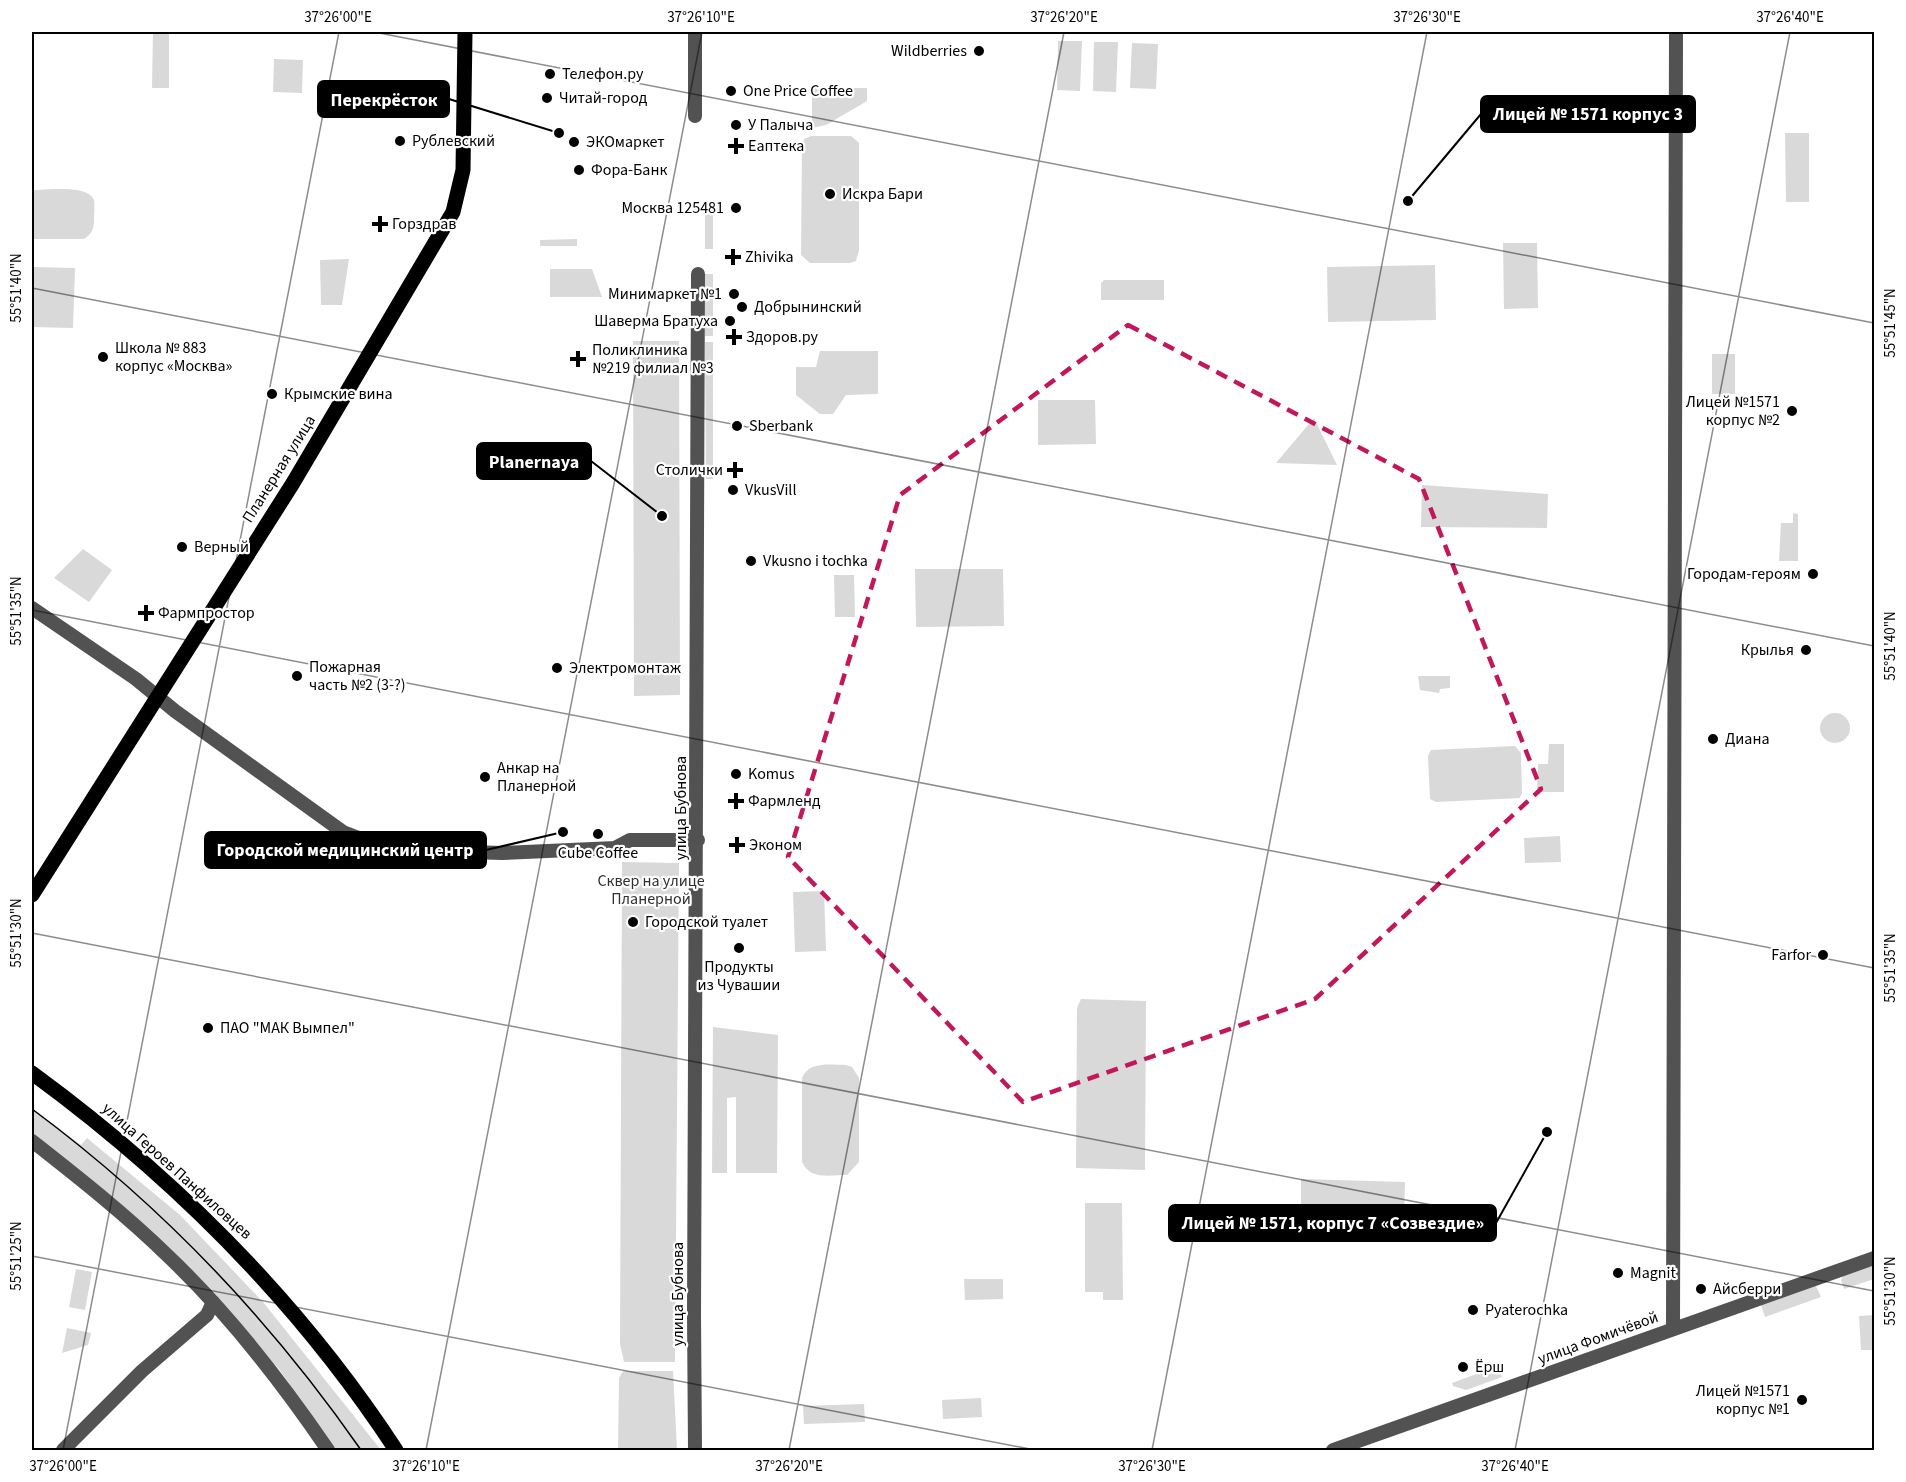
<svg xmlns="http://www.w3.org/2000/svg" width="1906" height="1482" font-family="'Source Sans 3',sans-serif">
  <style>
    .green { fill: #d9d9d9 }
    .lines { fill: none; stroke-linecap: round; stroke-linejoin: round }
    .minor { stroke: #525252; stroke-width: 14 }
    .major { stroke: #000; stroke-width: 15 }
    .tram { stroke: #000; stroke-width: 1.5 }
    .marked { fill: none; stroke: #c2185b; stroke-width: 4.5; stroke-dasharray: 12 8; stroke-linejoin: round }
    .ticks { fill: none; stroke: #000; stroke-width: 1.5; stroke-opacity: 0.45 }
    .poi-dot { fill: #000; stroke: #fff; stroke-width: 2 }
    .labels { text-anchor: middle; dominant-baseline: central; stroke-width: 4.5; stroke-linejoin: round; paint-order: stroke }
    .poi-label { font-size: 16px; fill: #000; stroke: #fff; text-anchor: start }
    .street-label { font-size: 16px; fill: #000; stroke: #fff }
    .park-label { font-size: 16px; fill: #303030; stroke: #fff }
    .leader { fill: none; stroke: #000; stroke-width: 2 }
    .callout-dot { fill: #000; stroke: #fff; stroke-width: 2 }
    .callout { fill: #000; stroke: #000; stroke-width: 2 }
    .callout-label { font-size: 18px; text-anchor: middle; font-weight: bold; fill: #fff }
    .neatline { fill: none; stroke: #000; stroke-width: 2 }
    .ticks-label { font-size: 15px; text-anchor: middle; fill: #000 }
  </style>
  <rect width="100%" height="100%" fill="#fff"/>
  <!-- green -->
  <g class="green">
    <polygon points="153,32 169,32 169,88 152,88"/>
    <polygon points="1058,41 1082,41 1080,91 1057,90"/>
    <polygon points="1094,42 1118,42 1116,92 1093,91"/>
    <polygon points="1132,43 1158,44 1156,89 1130,88"/>
    <polygon points="274,59 303,60 302,93 273,92"/>
    <polygon points="812,88 867,88 867,101 826,125 812,128"/>
    <polygon points="1785,133 1809,133 1809,202 1786,202"/>
    <polygon points="811,136 851,136 859,143 859,250 856,261 850,263 810,263 801,255 802,147 804,139"/>
    <path d="M32 190C46 190 88 184 94 200 95 206 94 214 94 219 94 229 92 234 84 239H32Z"/>
    <rect x="705" y="214" width="8" height="35"/>
    <polygon points="577,239 577,246 540,246 540,240"/>
    <polygon points="1503,243 1537,243 1538,308 1504,309"/>
    <polygon points="349,259 342,305 321,305 320,260"/>
    <polygon points="1435,265 1436,320 1328,322 1327,267"/>
    <polygon points="32,267 75,268 73,328 32,327"/>
    <polygon points="550,269 592,269 602,297 550,297"/>
    <rect x="705" y="274" width="8" height="62"/>
    <polygon points="1104,280 1164,280 1164,300 1101,300 1101,283"/>
    <polygon points="633,341 679,341 680,695 634,696"/>
    <polygon points="705,342 713,342 713,479 706,479"/>
    <polygon points="820,351 878,351 878,394 846,395 833,414 820,414 796,395 796,367 816,367"/>
    <rect x="1712" y="354" width="23" height="40"/>
    <polygon points="1038,400 1095,400 1096,444 1038,445"/>
    <polygon points="1314,418 1337,465 1276,463"/>
    <polygon points="1422,485 1548,494 1547,528 1421,527"/>
    <polygon points="1793,513 1798,514 1798,561 1779,561 1781,523 1793,523"/>
    <polygon points="83,549 112,570 89,602 54,578"/>
    <polygon points="915,569 1003,569 1004,626 916,627"/>
    <polygon points="834,575 854,575 855,617 835,617"/>
    <polygon points="1418,676 1450,676 1450,688 1440,689 1439,693 1420,690"/>
    <circle cx="1835" cy="728" r="15"/>
    <polygon points="1549,744 1564,744 1564,792 1537,792 1538,764 1548,764"/>
    <polygon points="1515,746 1521,753 1522,793 1520,798 1436,802 1430,799 1428,756 1431,750"/>
    <polygon points="1560,836 1561,862 1525,863 1524,838"/>
    <polygon points="622,862 679,863 675,1362 624,1362 620,1344"/>
    <polygon points="824,891 826,951 795,952 793,892"/>
    <polygon points="1081,999 1146,1001 1145,1170 1076,1168 1077,1008"/>
    <polygon points="713,1027 778,1035 777,1173 736,1173 736,1097 727,1098 727,1173 712,1173"/>
    <path d="M846 1065 852 1067 859 1078V1162L847 1175C830 1175 810 1180 802 1162V1078C809 1061 830 1065 846 1065Z"/>
    <polygon points="32,1108 81,1145 87,1138 180,1215 263,1302 381,1450 336,1450 279,1369 196,1278 51,1148 32,1134"/>
    <polygon points="1301,1179 1405,1182 1404,1213 1301,1210"/>
    <polygon points="1085,1203 1122,1203 1123,1300 1103,1300 1103,1292 1085,1292"/>
    <polygon points="1874,1265 1874,1279 1844,1289 1841,1280 1843,1276"/>
    <polygon points="76,1269 92,1272 85,1310 69,1307"/>
    <polygon points="964,1279 1003,1279 1003,1299 965,1300"/>
    <polygon points="1816,1286 1821,1297 1765,1317 1761,1305"/>
    <polygon points="1874,1315 1874,1350 1861,1350 1859,1316"/>
    <polygon points="67,1328 91,1333 88,1345 62,1353"/>
    <polygon points="1498,1366 1502,1377 1466,1390 1453,1386 1452,1383"/>
    <polygon points="623,1371 673,1371 677,1450 618,1450 619,1378"/>
    <polygon points="981,1398 982,1417 943,1419 942,1400"/>
    <polygon points="864,1404 865,1422 804,1424 803,1406"/>
  </g>
  <g class="lines">
    <!-- minor -->
    <g class="minor">
      <polyline points="695,32 695,116"/>
      <polyline points="32,608 136,679 175,711 343,832 385,848 406,850 502,853 615,848 630,840 698,840"/>
      <path d="M32 1141C78 1177 126 1215 168 1256 229 1314 281 1381 328 1450"/>
      <polyline points="1673,1329 1676,32"/>
      <polyline points="63,1450 142,1371 207,1315 213,1302"/>
      <polyline points="695,1450 694,1314 698,274"/>
      <polyline points="1333,1450 1874,1258"/>
    </g>
    <!-- major -->
    <g class="major">
      <polyline points="32,895 293,483 453,212 463,170 465,32"/>
      <path d="M32 1073C174 1177 299 1302 396 1450"/>
    </g>
    <!-- tram -->
    <path class="tram" d="M32 1109C160 1204 270 1319 361 1450"/>
  </g>
  <!-- marked area -->
  <path class="marked" d="M1128 325 1419 479 1541 789 1315 999 1023 1102 788 857 900 495Z"/>
  <!-- ticks -->
  <path class="ticks" d="M374 32 1874 323M32 288 1874 646M32 610 1874 968M32 933 1874 1291M32 1256 1035 1450M63 1450 339 32M426 1450 702 32M789 1450 1064 32M1152 1450 1427 32M1515 1450 1790 32"/>
  <!-- markers -->
  <g class="poi-dot">
    <circle cx="979" cy="51" r="6"/>
    <circle cx="550" cy="74" r="6"/>
    <circle cx="731" cy="91" r="6"/>
    <circle cx="547" cy="98" r="6"/>
    <circle cx="736" cy="125" r="6"/>
    <circle cx="400" cy="141" r="6"/>
    <circle cx="574" cy="142" r="6"/>
    <path d="M733 137h6v6h6v6h-6v6h-6v-6h-6v-6h6z"/>
    <circle cx="579" cy="170" r="6"/>
    <circle cx="830" cy="194" r="6"/>
    <circle cx="736" cy="208" r="6"/>
    <path d="M377 215h6v6h6v6h-6v6h-6v-6h-6v-6h6z"/>
    <path d="M730 248h6v6h6v6h-6v6h-6v-6h-6v-6h6z"/>
    <circle cx="734" cy="294" r="6"/>
    <circle cx="742" cy="307" r="6"/>
    <circle cx="730" cy="321" r="6"/>
    <path d="M731 328h6v6h6v6h-6v6h-6v-6h-6v-6h6z"/>
    <circle cx="103" cy="357" r="6"/>
    <path d="M575 350h6v6h6v6h-6v6h-6v-6h-6v-6h6z"/>
    <circle cx="272" cy="394" r="6"/>
    <circle cx="1792" cy="411" r="6"/>
    <circle cx="737" cy="426" r="6"/>
    <path d="M732 461h6v6h6v6h-6v6h-6v-6h-6v-6h6z"/>
    <circle cx="733" cy="490" r="6"/>
    <circle cx="182" cy="547" r="6"/>
    <circle cx="751" cy="561" r="6"/>
    <circle cx="1813" cy="574" r="6"/>
    <path d="M143 604h6v6h6v6h-6v6h-6v-6h-6v-6h6z"/>
    <circle cx="1806" cy="650" r="6"/>
    <circle cx="557" cy="668" r="6"/>
    <circle cx="297" cy="676" r="6"/>
    <circle cx="1713" cy="739" r="6"/>
    <circle cx="736" cy="774" r="6"/>
    <circle cx="485" cy="777" r="6"/>
    <path d="M733 792h6v6h6v6h-6v6h-6v-6h-6v-6h6z"/>
    <circle cx="598" cy="834" r="6"/>
    <path d="M734 836h6v6h6v6h-6v6h-6v-6h-6v-6h6z"/>
    <circle cx="633" cy="922" r="6"/>
    <circle cx="739" cy="948" r="6"/>
    <circle cx="1823" cy="955" r="6"/>
    <circle cx="208" cy="1028" r="6"/>
    <circle cx="1618" cy="1273" r="6"/>
    <circle cx="1701" cy="1289" r="6"/>
    <circle cx="1473" cy="1310" r="6"/>
    <circle cx="1463" cy="1367" r="6"/>
    <circle cx="1802" cy="1400" r="6"/>
  </g>
  <g class="labels">
    <!-- poi labels -->
    <g class="poi-label">
      <text x="967" y="51" text-anchor="end">Wildberries</text>
      <text x="562" y="74">Телефон.ру</text>
      <text x="743" y="91">One Price Coffee</text>
      <text x="559" y="98">Читай-город</text>
      <text x="748" y="125">У Палыча</text>
      <text x="412" y="141">Рублевский</text>
      <text x="586" y="142">ЭКОмаркет</text>
      <text x="748" y="146">Еаптека</text>
      <text x="591" y="170">Фора-Банк</text>
      <text x="842" y="194">Искра Бари</text>
      <text x="724" y="208" text-anchor="end">Москва 125481</text>
      <text x="392" y="224">Горздрав</text>
      <text x="745" y="257">Zhivika</text>
      <text x="722" y="294" text-anchor="end">Минимаркет №1</text>
      <text x="754" y="307">Добрынинский</text>
      <text x="718" y="321" text-anchor="end">Шаверма Братуха</text>
      <text x="746" y="337">Здоров.ру</text>
      <text x="115" y="348">Школа № 883<tspan x="115" dy="18">корпус «Москва»</tspan></text>
      <text x="592" y="350">Поликлиника<tspan x="592" dy="18">№219 филиал №3</tspan></text>
      <text x="284" y="394">Крымские вина</text>
      <text x="1780" y="402" text-anchor="end">Лицей №1571<tspan x="1780" dy="18">корпус №2</tspan></text>
      <text x="749" y="426">Sberbank</text>
      <text x="723" y="470" text-anchor="end">Столички</text>
      <text x="745" y="490">VkusVill</text>
      <text x="194" y="547">Верный</text>
      <text x="763" y="561">Vkusno i tochka</text>
      <text x="1801" y="574" text-anchor="end">Городам-героям</text>
      <text x="158" y="613">Фармпростор</text>
      <text x="1794" y="650" text-anchor="end">Крылья</text>
      <text x="309" y="667">Пожарная<tspan x="309" dy="18">часть №2 (3-?)</tspan></text>
      <text x="569" y="668">Электромонтаж</text>
      <text x="1725" y="739">Диана</text>
      <text x="497" y="768">Анкар на<tspan x="497" dy="18">Планерной</tspan></text>
      <text x="748" y="774">Komus</text>
      <text x="748" y="801">Фармленд</text>
      <text x="749" y="845">Эконом</text>
      <text x="598" y="853" text-anchor="middle">Cube Coffee</text>
      <text x="645" y="922">Городской туалет</text>
      <text x="1811" y="955" text-anchor="end">Farfor</text>
      <text x="739" y="967" text-anchor="middle">Продукты<tspan x="739" dy="18">из Чувашии</tspan></text>
      <text x="220" y="1028">ПАО "МАК Вымпел"</text>
      <text x="1630" y="1273">Magnit</text>
      <text x="1713" y="1289">Айсберри</text>
      <text x="1485" y="1310">Pyaterochka</text>
      <text x="1475" y="1367">Ёрш</text>
      <text x="1790" y="1391" text-anchor="end">Лицей №1571<tspan x="1790" dy="18">корпус №1</tspan></text>
    </g>
    <!-- street labels -->
    <g class="street-label">
      <text transform="translate(279 469) rotate(-58)">Планерная улица</text>
      <text transform="translate(681 808) rotate(-90)">улица Бубнова</text>
      <text transform="translate(177 1171) rotate(42)">улица Героев Панфиловцев</text>
      <text transform="translate(678 1294) rotate(-90)">улица Бубнова</text>
      <text transform="translate(1598 1338) rotate(-20)">улица Фомичёвой</text>
    </g>
    <!-- park labels -->
    <g class="park-label">
      <text x="651" y="881">Сквер на улице<tspan x="651" dy="18">Планерной</tspan></text>
    </g>
  </g>
  <!-- callouts -->
  <path class="leader" d="M559 133L449 99M1408 201L1481 114M662 516L591 461M563 832L486 850M1547 1132L1496 1223"/>
  <g class="callout-dot">
    <circle cx="559" cy="133" r="6"/>
    <circle cx="1408" cy="201" r="6"/>
    <circle cx="662" cy="516" r="6"/>
    <circle cx="563" cy="832" r="6"/>
    <circle cx="1547" cy="1132" r="6"/>
  </g>
  <g class="callout">
    <rect x="318" y="81" width="131" height="36" rx="6"/>
    <rect x="1481" y="96" width="214" height="36" rx="6"/>
    <rect x="477" y="443" width="114" height="36" rx="6"/>
    <rect x="205" y="832" width="281" height="36" rx="6"/>
    <rect x="1169" y="1205" width="327" height="36" rx="6"/>
  </g>
  <g class="callout-label">
    <text x="384" y="106">Перекрёсток</text>
    <text x="1588" y="120">Лицей № 1571 корпус 3</text>
    <text x="534" y="468">Planernaya</text>
    <text x="345" y="856">Городской медицинский центр</text>
    <text x="1333" y="1229">Лицей № 1571, корпус 7 «Созвездие»</text>
  </g>
  <!-- border -->
  <rect width="1906" height="1482" fill="none" stroke="#ffffff" stroke-width="66"/>
  <rect x="33" y="33" width="1840" height="1416" class="neatline"/>
  <g class="ticks-label">
    <text x="338" y="22">37°26'00"E</text>
    <text x="701" y="22">37°26'10"E</text>
    <text x="1064" y="22">37°26'20"E</text>
    <text x="1427" y="22">37°26'30"E</text>
    <text x="1790" y="22">37°26'40"E</text>
    <text transform="translate(16 288) rotate(-90)" y="5">55°51'40"N</text>
    <text transform="translate(1890 323) rotate(-90)" y="5">55°51'45"N</text>
    <text transform="translate(16 611) rotate(-90)" y="5">55°51'35"N</text>
    <text transform="translate(1890 646) rotate(-90)" y="5">55°51'40"N</text>
    <text transform="translate(16 933) rotate(-90)" y="5">55°51'30"N</text>
    <text transform="translate(1890 968) rotate(-90)" y="5">55°51'35"N</text>
    <text transform="translate(16 1256) rotate(-90)" y="5">55°51'25"N</text>
    <text transform="translate(1890 1291) rotate(-90)" y="5">55°51'30"N</text>
    <text x="63" y="1471">37°26'00"E</text>
    <text x="426" y="1471">37°26'10"E</text>
    <text x="789" y="1471">37°26'20"E</text>
    <text x="1152" y="1471">37°26'30"E</text>
    <text x="1515" y="1471">37°26'40"E</text>
  </g>
</svg>
